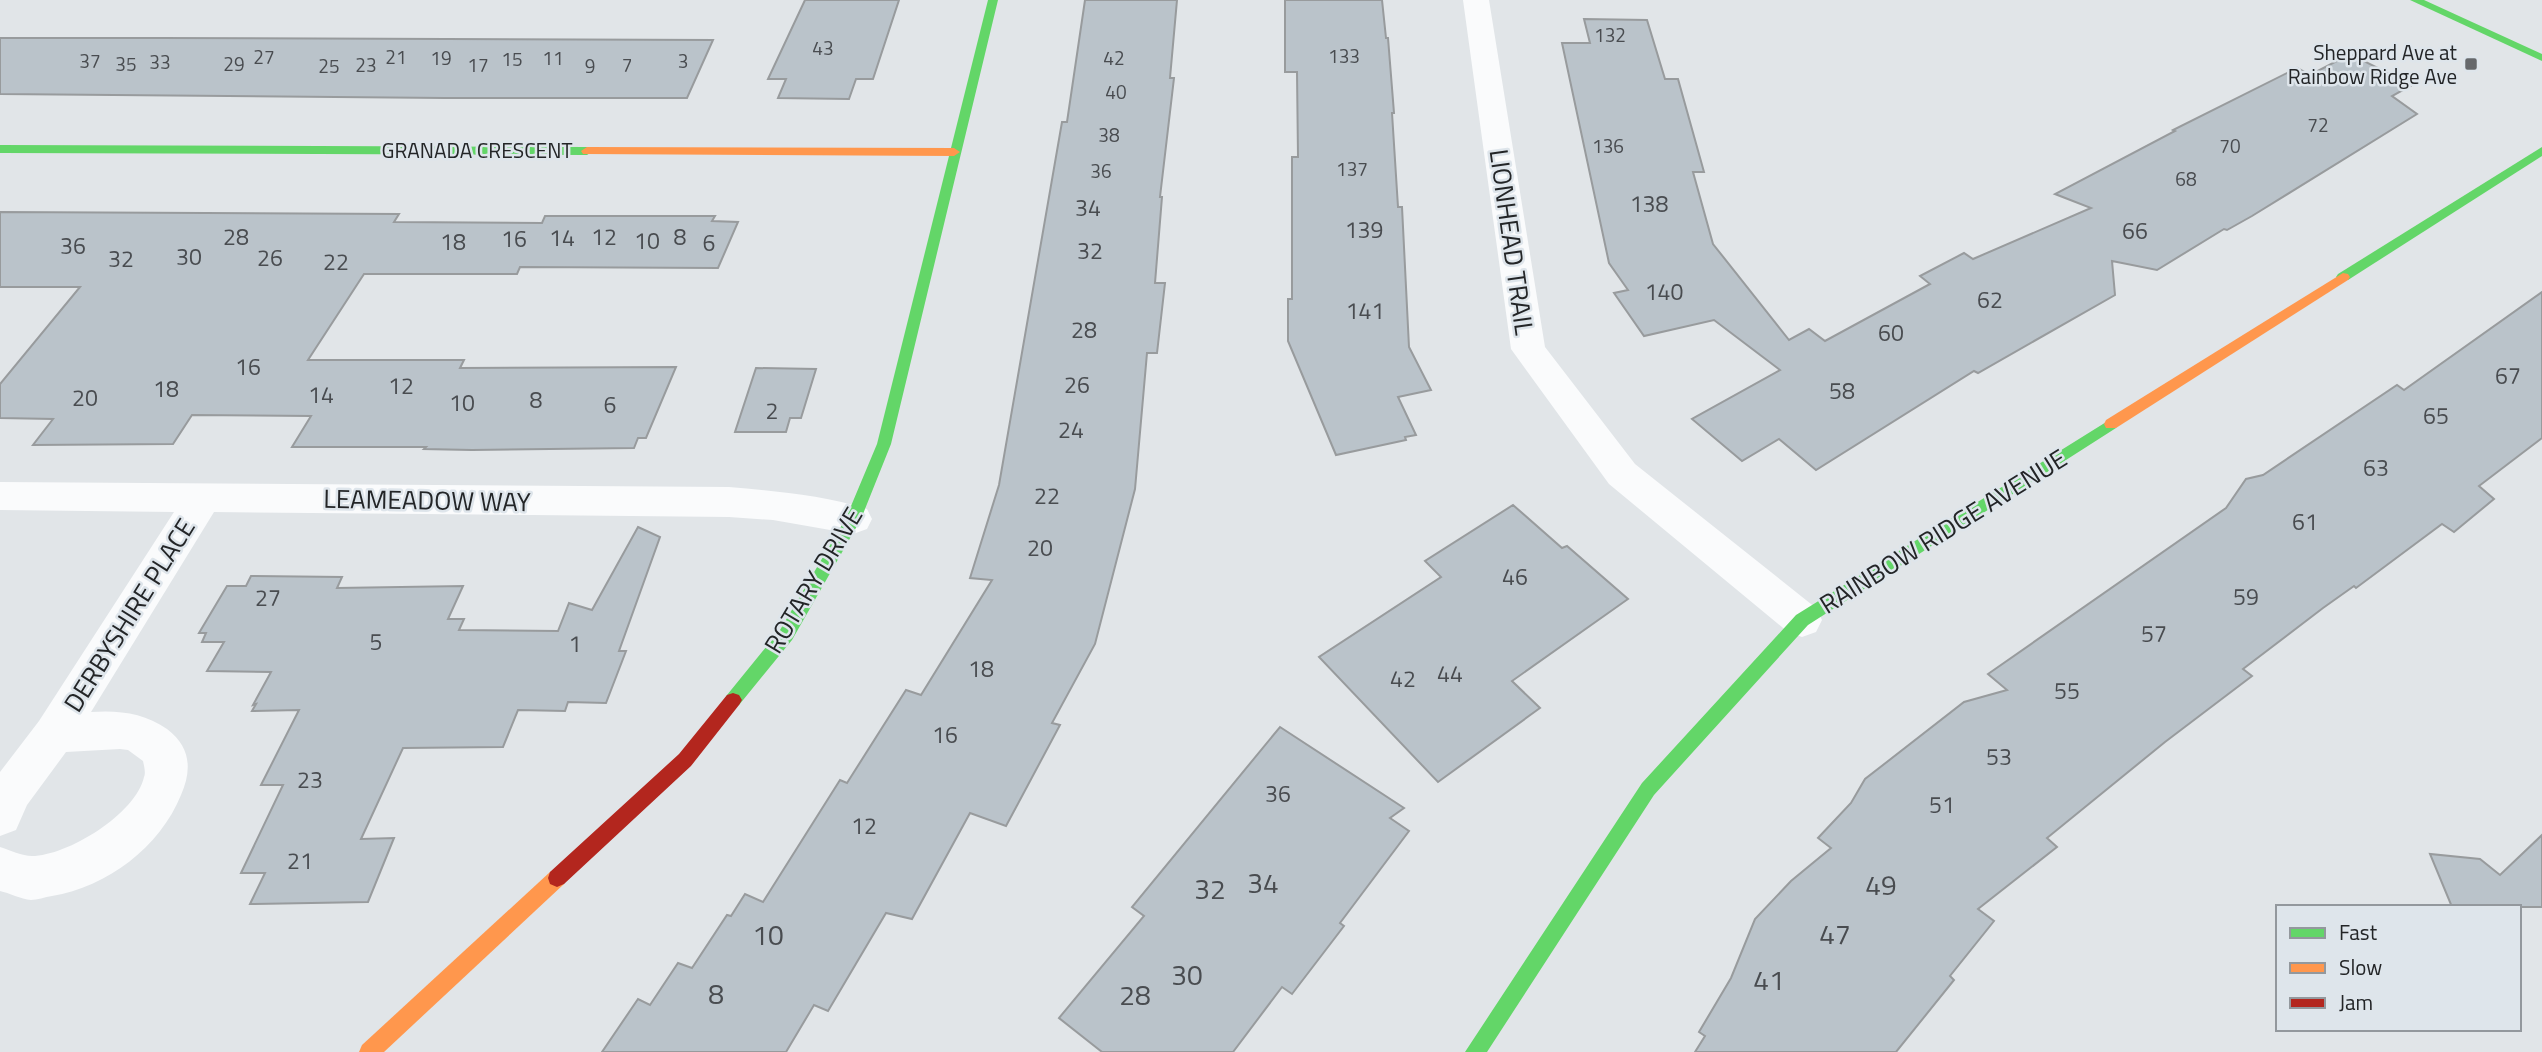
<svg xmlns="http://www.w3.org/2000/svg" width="2542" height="1052" font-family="'Titillium Web',sans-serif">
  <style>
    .building { fill: #bac3ca; stroke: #989b9d; stroke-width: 2 }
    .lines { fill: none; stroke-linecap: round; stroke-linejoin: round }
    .street { fill: #fafbfc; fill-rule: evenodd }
    .fast { fill: #63d668; fill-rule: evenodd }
    .slow { fill: #ff974d; fill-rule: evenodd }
    .jam { fill: #b3261e; fill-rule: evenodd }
    .poi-dot { fill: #66686b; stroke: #dee5eb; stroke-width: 2.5 }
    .labels { text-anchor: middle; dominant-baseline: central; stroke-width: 5; stroke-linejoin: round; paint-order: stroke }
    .far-number-label { font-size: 19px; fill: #494c50 }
    .far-poi-label { font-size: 21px; fill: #232527; stroke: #dee5eb; text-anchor: end }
    .far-street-label { font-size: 21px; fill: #232527; stroke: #dee5eb }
    .number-label { font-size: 23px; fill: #494c50 }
    .street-label { font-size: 26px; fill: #232527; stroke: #dee5eb }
    .near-number-label { font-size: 28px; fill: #494c50 }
  </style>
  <rect width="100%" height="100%" fill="#e1e5e8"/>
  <!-- building -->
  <g class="building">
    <polygon points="805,0 899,0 873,79 856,79 849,99 778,98 786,79 768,79"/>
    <polygon points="1085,0 1177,0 1170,78 1174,78 1160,197 1162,197 1155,283 1165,283 1157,353 1147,353 1135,489 1095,644 1052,723 1060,725 1006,826 970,813 912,919 886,913 828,1011 814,1005 786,1052 602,1052 638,999 650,1005 678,963 692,968 727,915 731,916 745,894 763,902 840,780 847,783 906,690 921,695 992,580 970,578 999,485 1062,122 1067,122"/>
    <polygon points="1285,0 1382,0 1386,38 1388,38 1394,113 1392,113 1398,207 1402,207 1409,347 1431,390 1398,397 1416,435 1405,437 1406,440 1336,455 1288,341 1288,299 1292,299 1292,157 1298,157 1297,72 1285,72"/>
    <polygon points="1584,19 1647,20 1665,79 1678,79 1704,172 1693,172 1713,244 1789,340 1809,329 1825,341 1930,284 1920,276 1964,253 1973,259 2091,208 2055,194 2175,131 2173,130 2297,68 2310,75 2350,54 2412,85 2392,96 2417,114 2252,216 2227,230 2224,229 2157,270 2112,261 2115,295 1978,373 1974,371 1816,470 1779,439 1742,461 1692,419 1780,370 1714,320 1644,336 1614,293 1628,290 1609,263 1562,43 1590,43"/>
    <polygon points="0,38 159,38 713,40 687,98 444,98 0,94"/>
    <polygon points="0,212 399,214 394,222 542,223 545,216 715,216 712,221 738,222 718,268 520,267 517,274 364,274 308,360 464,360 460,368 676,367 646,438 638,438 634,448 472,450 424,449 426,447 292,447 311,416 192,415 173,444 33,445 53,419 0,418 0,384 80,287 0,287"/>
    <polygon points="2542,292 2542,438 2479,486 2494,499 2454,532 2442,524 2356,588 2354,586 2323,608 2243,669 2252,676 2165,742 2047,838 2057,847 1978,909 1994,921 1950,976 1954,980 1896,1052 1695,1052 1705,1036 1699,1032 1731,978 1755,919 1791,881 1831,848 1818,838 1851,803 1865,779 1964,702 2007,690 1988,674 2226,508 2246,479 2263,475 2397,385 2404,390"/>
    <polygon points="756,368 816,369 801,418 790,418 786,432 735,432"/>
    <polygon points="1513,505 1562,548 1567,546 1628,599 1512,681 1540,708 1438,782 1319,657 1441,577 1425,561"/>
    <polygon points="638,527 660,537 619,651 626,651 606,703 568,702 565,711 518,710 503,747 403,748 361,839 394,838 368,902 250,904 265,873 241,873 283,785 261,785 299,710 252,711 256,704 253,705 271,672 207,671 224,642 202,642 206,633 199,633 227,586 246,586 251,576 342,577 337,588 463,586 448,619 464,619 459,630 558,631 569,603 592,610"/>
    <polygon points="1280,727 1404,808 1390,818 1409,831 1340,923 1344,926 1292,994 1282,987 1233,1052 1102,1052 1059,1018 1144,916 1132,907"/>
    <polygon points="2542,835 2542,907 2452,907 2430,854 2480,859 2500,875"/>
  </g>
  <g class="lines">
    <!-- street -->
    <g class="street">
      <polygon points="1463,0 1489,0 1545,347 1635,464 1816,608 1822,620 1816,632 1802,637 1788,632 1609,484 1511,349"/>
      <path d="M0 482 729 487C775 491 823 495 867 509L872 519 867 529 853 534 773 520 729 517 214 512 91 712C119 710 144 713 167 729 191 747 192 770 181 795 160 847 107 887 52 896 45 897 37 900 31 900 21 899 9 893 0 891V847C10 850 22 856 32 856 67 856 136 814 144 777 146 773 144 766 143 761L128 750 120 749 66 752 27 805 16 830 0 836V772L39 721 174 512 0 510Z"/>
    </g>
    <!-- fast -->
    <g class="fast">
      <polygon points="988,0 998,0 891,444 861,519 792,640 739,705 733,707 727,705 724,700 727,695 780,630 846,518 877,444"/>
      <polygon points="2410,0 2424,0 2542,54 2542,61"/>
      <polygon points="0,145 587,147 593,151 587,155 0,153"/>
      <polygon points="2542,147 2542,156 2348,280 2338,280 2336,277 2338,274"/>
      <polygon points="2111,419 2116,420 2118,424 2116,428 1808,625 1654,795 1487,1052 1465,1052 1642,783 1796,615"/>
    </g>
    <!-- slow -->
    <g class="slow">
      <polygon points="587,147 954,148 960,152 954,156 583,154 581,151"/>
      <polygon points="2343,273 2348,274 2350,277 2348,280 2116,428 2106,428 2104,424 2106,420"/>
      <polygon points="557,869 564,872 566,878 564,884 384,1052 359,1052 362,1045 550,872"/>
    </g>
    <!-- jam -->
    <polygon class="jam" points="733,693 739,695 742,700 739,705 691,766 564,884 557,887 550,884 548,878 550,872 679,754 727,695"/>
  </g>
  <!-- markers -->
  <rect class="poi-dot" x="2464" y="57" width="14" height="14" rx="3.5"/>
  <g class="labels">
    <!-- far-number labels -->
    <g class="far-number-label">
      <text x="1610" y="34">132</text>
      <text x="823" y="47">43</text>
      <text x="1344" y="55">133</text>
      <text x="264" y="56">27</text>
      <text x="396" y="56">21</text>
      <text x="441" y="57">19</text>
      <text x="553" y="57">11</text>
      <text x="1114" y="57">42</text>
      <text x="512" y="58">15</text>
      <text x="90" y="60">37</text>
      <text x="683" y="60">3</text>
      <text x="160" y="61">33</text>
      <text x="126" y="63">35</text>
      <text x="234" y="63">29</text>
      <text x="366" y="64">23</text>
      <text x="478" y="64">17</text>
      <text x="627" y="64">7</text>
      <text x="329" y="65">25</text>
      <text x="590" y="65">9</text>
      <text x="1116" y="91">40</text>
      <text x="2318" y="124">72</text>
      <text x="1109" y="134">38</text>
      <text x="1608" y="145">136</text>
      <text x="2230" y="145">70</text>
      <text x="1352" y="168">137</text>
      <text x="1101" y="170">36</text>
      <text x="2186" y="178">68</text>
    </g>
    <!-- far-poi labels -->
    <g class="far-poi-label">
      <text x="2457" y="52">Sheppard Ave at<tspan x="2457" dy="24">Rainbow Ridge Ave</tspan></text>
    </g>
    <!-- far-street labels -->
    <g class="far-street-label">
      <text x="477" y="150">GRANADA CRESCENT</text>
    </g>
    <!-- number labels -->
    <g class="number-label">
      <text x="1649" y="203">138</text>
      <text x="1088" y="207">34</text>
      <text x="1364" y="229">139</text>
      <text x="2135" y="230">66</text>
      <text x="236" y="236">28</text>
      <text x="604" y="236">12</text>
      <text x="680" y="236">8</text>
      <text x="562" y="237">14</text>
      <text x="514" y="238">16</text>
      <text x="647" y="240">10</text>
      <text x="453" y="241">18</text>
      <text x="709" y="242">6</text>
      <text x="73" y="245">36</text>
      <text x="1090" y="250">32</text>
      <text x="189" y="256">30</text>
      <text x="270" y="257">26</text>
      <text x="121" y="258">32</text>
      <text x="336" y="261">22</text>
      <text x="1664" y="291">140</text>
      <text x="1990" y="299">62</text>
      <text x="1365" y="310">141</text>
      <text x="1084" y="329">28</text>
      <text x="1891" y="332">60</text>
      <text x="248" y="366">16</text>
      <text x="2508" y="375">67</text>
      <text x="1077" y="384">26</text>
      <text x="401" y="385">12</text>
      <text x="166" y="388">18</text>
      <text x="1842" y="390">58</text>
      <text x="321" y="394">14</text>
      <text x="85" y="397">20</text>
      <text x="536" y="399">8</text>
      <text x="462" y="402">10</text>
      <text x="610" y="404">6</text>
      <text x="772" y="410">2</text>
      <text x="2436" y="415">65</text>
      <text x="1071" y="429">24</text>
      <text x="2376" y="467">63</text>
      <text x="1047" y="495">22</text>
      <text x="2305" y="521">61</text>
      <text x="1040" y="547">20</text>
      <text x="1515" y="576">46</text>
      <text x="2246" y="596">59</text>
      <text x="268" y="597">27</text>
      <text x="2154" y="633">57</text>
      <text x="376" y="641">5</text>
      <text x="575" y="643">1</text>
      <text x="981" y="668">18</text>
      <text x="1450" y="673">44</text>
      <text x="1403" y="678">42</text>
      <text x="2067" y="690">55</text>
      <text x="945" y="734">16</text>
      <text x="1999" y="756">53</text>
      <text x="310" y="779">23</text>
      <text x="1278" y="793">36</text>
      <text x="1942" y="804">51</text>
      <text x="864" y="825">12</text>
      <text x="300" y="860">21</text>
    </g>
    <!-- street labels -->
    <g class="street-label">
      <text transform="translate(1512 242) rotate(82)">LIONHEAD TRAIL</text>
      <text transform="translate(427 500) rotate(1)">LEAMEADOW WAY</text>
      <text transform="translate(1943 531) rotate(-32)">RAINBOW RIDGE AVENUE</text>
      <text transform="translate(813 580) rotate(-59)">ROTARY DRIVE</text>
      <text transform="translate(129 615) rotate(-58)">DERBYSHIRE PLACE</text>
    </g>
    <!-- near-number labels -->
    <g class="near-number-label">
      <text x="1263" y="882">34</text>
      <text x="1881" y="884">49</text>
      <text x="1210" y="888">32</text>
      <text x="1835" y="933">47</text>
      <text x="768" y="934">10</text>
      <text x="1187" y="974">30</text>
      <text x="1769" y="979">41</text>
      <text x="716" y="993">8</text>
      <text x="1135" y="994">28</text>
    </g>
  </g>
  <!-- legend -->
  <rect x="2276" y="905" width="245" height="126" fill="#dee5eb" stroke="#93989d" stroke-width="2"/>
  <rect x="2290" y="928" width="35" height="10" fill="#63d668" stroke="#93989d" stroke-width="2"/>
  <text x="2339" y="940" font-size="21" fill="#232527">Fast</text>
  <rect x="2290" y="963" width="35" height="10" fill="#ff974d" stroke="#93989d" stroke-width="2"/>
  <text x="2339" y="975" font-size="21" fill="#232527">Slow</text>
  <rect x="2290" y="998" width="35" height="10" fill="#b3261e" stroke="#93989d" stroke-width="2"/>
  <text x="2339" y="1010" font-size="21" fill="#232527">Jam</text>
</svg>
